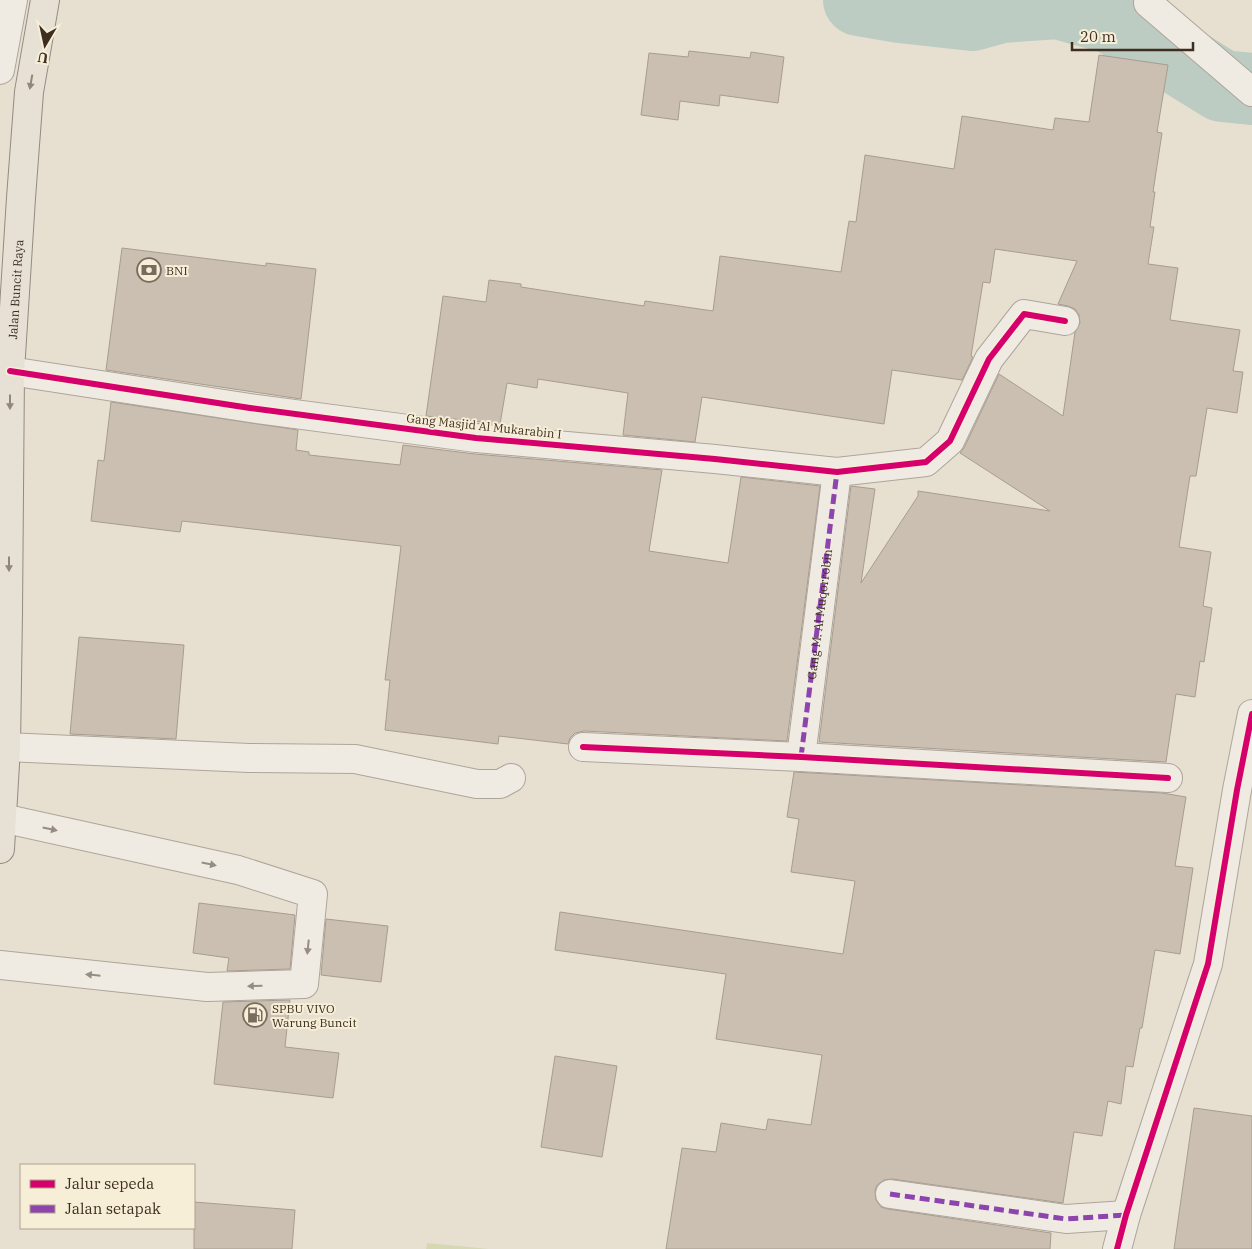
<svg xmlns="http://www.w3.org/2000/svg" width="1252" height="1249" font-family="'IBM Plex Serif',serif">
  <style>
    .green { fill: #d6d7b3 }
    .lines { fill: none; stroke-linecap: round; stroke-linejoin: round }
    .river { stroke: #bcccc2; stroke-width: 72 }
    .building { fill: #cbbfb2; stroke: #a89c90 }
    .minor-casing { stroke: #ada599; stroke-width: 30 }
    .major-casing { stroke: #928b80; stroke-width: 30 }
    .minor { stroke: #efebe3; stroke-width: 28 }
    .major { stroke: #e6e1d4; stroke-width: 28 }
    .quiet { stroke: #8e44ad; stroke-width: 5; stroke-dasharray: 10 5; stroke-linecap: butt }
    .cycleway-casing { stroke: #f7eed8; stroke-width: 9 }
    .cycleway { stroke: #d6006c; stroke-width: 6 }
    .oneway { fill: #92887a }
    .oneway2 { fill: #968c82 }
    .labels { text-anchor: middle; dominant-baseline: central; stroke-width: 4; stroke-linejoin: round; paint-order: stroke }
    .poi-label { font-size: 12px; fill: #3d2e20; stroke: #f7eed8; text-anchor: start }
    .street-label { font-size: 12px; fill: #3d2e20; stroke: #f7eed8 }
  </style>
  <rect width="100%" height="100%" fill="#e7e0d1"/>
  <!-- green -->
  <polygon class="green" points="427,1243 489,1249 426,1249"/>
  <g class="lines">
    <!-- river -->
    <polyline class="river" points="859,0 900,7 972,15 1001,7 1058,3 1112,18 1222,86 1252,89"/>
  </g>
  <!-- building -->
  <g class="building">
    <polygon points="689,51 750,58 751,52 784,57 778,103 720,95 719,106 680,101 678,120 641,115 649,53 688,57"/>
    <polygon points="1099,55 1168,65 1157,132 1162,133 1153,192 1155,192 1150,227 1154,227 1148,264 1178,268 1170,320 1240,330 1233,371 1243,372 1237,413 1207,408 1196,476 1190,476 1179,547 1211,552 1203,606 1212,608 1204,662 1200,661 1195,697 1176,694 1166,762 819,742 851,486 875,489 861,583 918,496 918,491 1050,511 960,453 964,448 999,374 1063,416 1075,332 1080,323 1079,315 1075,309 1068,306 1058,304 1077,261 995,249 990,283 983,282 971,356 973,357 962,380 892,370 884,424 702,397 695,442 623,435 628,393 538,379 537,388 507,383 500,424 426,416 443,296 486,302 489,280 521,284 521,287 644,306 645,301 713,311 720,256 841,272 849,221 856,222 865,155 954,169 962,116 1053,130 1055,118 1089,122"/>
    <polygon points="122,248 266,266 266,263 316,269 301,399 106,370"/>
    <polygon points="111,402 298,430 296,450 309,452 309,455 400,465 403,445 475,454 662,470 649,551 728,563 741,477 820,486 787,741 584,731 575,733 570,738 568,744 499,736 498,744 385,730 390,680 385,680 401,546 182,521 180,532 91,521 98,460 104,461"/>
    <polygon points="79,637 184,645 176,739 70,734"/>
    <polygon points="794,772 1162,793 1186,797 1175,866 1193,868 1180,954 1155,950 1142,1028 1140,1028 1133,1067 1126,1066 1121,1104 1108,1101 1102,1136 1074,1132 1063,1203 892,1179 884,1180 877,1185 875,1191 876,1200 881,1207 888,1209 1051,1233 1050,1249 666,1249 682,1148 716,1152 721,1123 766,1130 768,1119 811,1125 822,1055 716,1039 726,974 555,950 560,912 843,954 855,881 791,872 799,819 787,817"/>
    <polygon points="199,903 295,915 290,969 227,971 229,958 193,953"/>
    <polygon points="326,919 388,926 381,982 321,975"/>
    <polygon points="290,1000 285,1047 339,1053 333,1098 214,1084 223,1002"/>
    <polygon points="555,1056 617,1066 602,1157 541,1147"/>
    <polygon points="1194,1108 1252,1116 1252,1249 1174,1249"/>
    <polygon points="194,1202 295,1210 292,1249 194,1249"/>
  </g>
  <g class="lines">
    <!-- minor casing -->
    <g class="minor-casing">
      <g id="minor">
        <polyline points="1148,3 1252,92"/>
        <polyline points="0,70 13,0"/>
        <polyline points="10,371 250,408 476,438 715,459 837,472 926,462 950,441 989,359 1024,314 1065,321"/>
        <polyline points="6,747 249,758 355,759 477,784 500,784 511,778"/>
        <polyline points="583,747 801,757 1168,778"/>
        <path id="s1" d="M801 757 837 472"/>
        <polyline points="0,965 207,987 304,984 313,894 238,870 2,818"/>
        <polyline points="890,1194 1066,1219 1126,1215"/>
        <polyline points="1117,1249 1126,1215 1208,964 1237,790 1252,714"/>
      </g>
    </g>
    <!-- major casing -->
    <g class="major-casing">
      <g id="major">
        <path id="s2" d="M0 849 6 747 8 613 10 371 21 198 29 92 45 0"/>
      </g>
    </g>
    <!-- minor -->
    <use href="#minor" class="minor"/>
    <!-- major -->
    <use href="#major" class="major"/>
    <!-- quiet -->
    <g class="quiet">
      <polyline points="801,757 837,472"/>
      <polyline points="890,1194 1066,1219 1126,1215"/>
    </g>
    <!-- cycleway casing -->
    <g class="cycleway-casing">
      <g id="cycleway">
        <polyline points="10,371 250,408 476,438 715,459 837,472 926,462 950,441 989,359 1024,314 1065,321"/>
        <polyline points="583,747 801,757 1168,778"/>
        <polyline points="1117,1249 1126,1215 1208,964 1237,790 1252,714"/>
      </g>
    </g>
    <!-- cycleway -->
    <use href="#cycleway" class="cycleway"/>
  </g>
  <!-- one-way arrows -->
  <defs><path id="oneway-solid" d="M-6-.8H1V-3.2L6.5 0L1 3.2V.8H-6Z" transform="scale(1.25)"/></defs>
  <g class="oneway">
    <use href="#oneway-solid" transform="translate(31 82) rotate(100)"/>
    <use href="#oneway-solid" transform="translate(10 402) rotate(90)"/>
    <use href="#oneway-solid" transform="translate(9 564) rotate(90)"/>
  </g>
  <g class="oneway2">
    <use href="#oneway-solid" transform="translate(50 829) rotate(12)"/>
    <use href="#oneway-solid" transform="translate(209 864) rotate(12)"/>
    <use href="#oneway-solid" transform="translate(308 947) rotate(96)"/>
    <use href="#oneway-solid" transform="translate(93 975) rotate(-174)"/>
    <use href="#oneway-solid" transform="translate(255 986) rotate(178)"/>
  </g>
  <!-- icons -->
  <defs>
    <g id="bank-ring" transform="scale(1.25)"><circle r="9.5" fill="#f7eed8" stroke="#786c5e" stroke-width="1.5"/><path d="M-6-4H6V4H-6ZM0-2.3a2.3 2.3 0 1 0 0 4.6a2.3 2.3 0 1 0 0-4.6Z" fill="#786c5e"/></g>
    <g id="fuel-ring" transform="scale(1.25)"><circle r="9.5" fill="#f7eed8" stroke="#786c5e" stroke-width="1.5"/><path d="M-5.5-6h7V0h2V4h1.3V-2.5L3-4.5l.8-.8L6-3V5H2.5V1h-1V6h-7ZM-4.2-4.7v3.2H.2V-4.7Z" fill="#786c5e"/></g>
  </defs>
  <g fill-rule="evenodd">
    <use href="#bank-ring" x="149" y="270"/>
    <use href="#fuel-ring" x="255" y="1015"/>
  </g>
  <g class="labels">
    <!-- poi labels -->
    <g class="poi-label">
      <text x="166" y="270">BNI</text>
      <text x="272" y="1008">SPBU VIVO<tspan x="272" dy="14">Warung Buncit</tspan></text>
    </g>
    <!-- street labels -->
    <g class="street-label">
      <text stroke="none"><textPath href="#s2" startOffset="560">Jalan Buncit Raya</textPath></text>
      <text transform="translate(484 426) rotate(6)">Gang Masjid Al Mukarabin I</text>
      <text stroke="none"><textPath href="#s1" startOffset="144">Gang M. Al Muqorrobin</textPath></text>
    </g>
  </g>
  <!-- legend -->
  <rect x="20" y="1164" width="175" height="65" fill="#f7eed8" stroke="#ada18e"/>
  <rect x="30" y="1180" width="25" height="8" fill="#d6006c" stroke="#ada18e"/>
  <text x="65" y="1189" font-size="15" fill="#3d2e20">Jalur sepeda</text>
  <rect x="30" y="1205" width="25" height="8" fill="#8e44ad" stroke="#ada18e"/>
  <text x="65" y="1214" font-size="15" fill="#3d2e20">Jalan setapak</text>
  <!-- north arrow -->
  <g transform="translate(45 45) rotate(189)" stroke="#f7eed8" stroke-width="4" paint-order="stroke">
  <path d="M0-4L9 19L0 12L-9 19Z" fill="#3d2e20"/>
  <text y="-8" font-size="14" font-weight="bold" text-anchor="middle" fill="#3d2e20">U</text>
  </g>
  <!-- scale -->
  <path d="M1072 42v8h121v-8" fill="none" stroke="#3d2e20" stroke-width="2.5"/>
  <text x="1080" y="42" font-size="15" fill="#3d2e20" stroke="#f7eed8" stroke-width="4" paint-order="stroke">20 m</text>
</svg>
